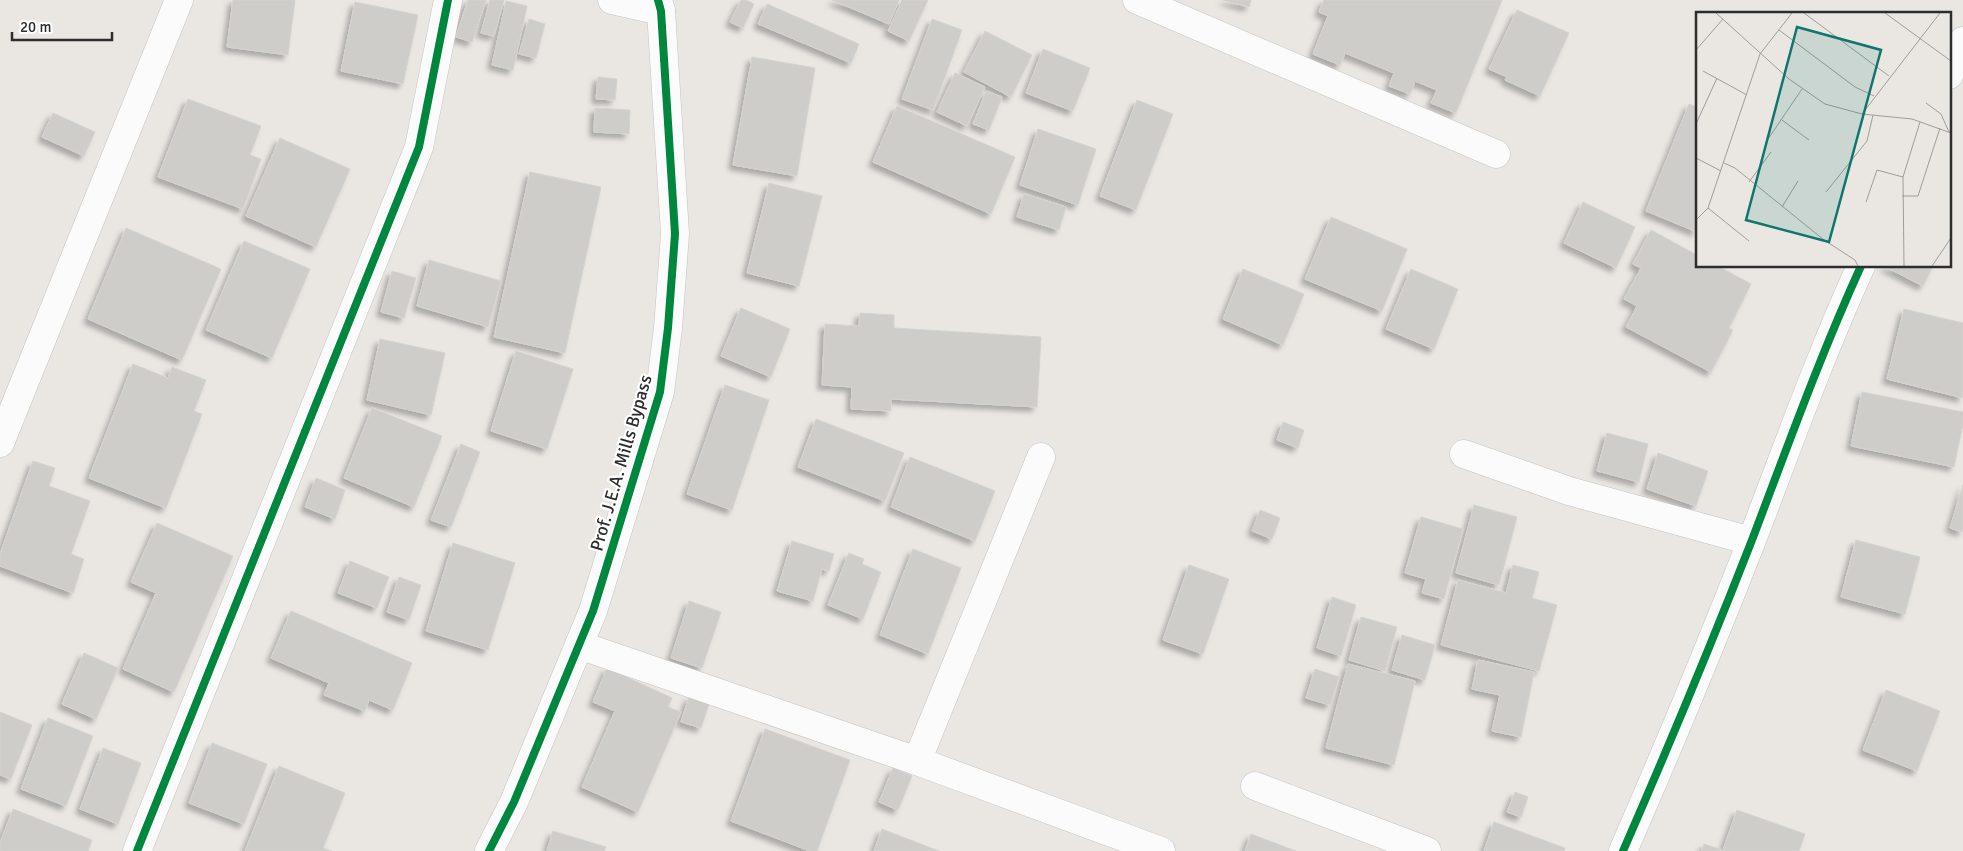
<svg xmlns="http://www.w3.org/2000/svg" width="1963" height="851" font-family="Signika,sans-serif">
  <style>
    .building { fill: #cfcdca; stroke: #d5d3cf; filter: url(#shadow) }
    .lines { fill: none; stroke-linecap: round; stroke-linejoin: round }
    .street-casing { stroke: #c4c3c3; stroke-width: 29 }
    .secondary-casing { stroke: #c4c3c3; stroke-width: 29 }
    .street { stroke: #fcfbfb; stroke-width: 28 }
    .secondary { stroke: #fcfbfb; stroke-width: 28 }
    .cycleway-casing { stroke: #fff; stroke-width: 11 }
    .cycleway { stroke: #00873e; stroke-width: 8 }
    .labels { text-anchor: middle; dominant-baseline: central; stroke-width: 4.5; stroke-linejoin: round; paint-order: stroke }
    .street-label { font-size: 18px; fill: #2d2d2d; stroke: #fff }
    .inset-road { fill: none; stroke: #9e9d9a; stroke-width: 1 }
    .view { fill: #0f766e; fill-opacity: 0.15; stroke: #0f766e; stroke-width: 2.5 }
    .inset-edge { fill: none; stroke: #2d2d2d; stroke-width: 2.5 }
  </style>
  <defs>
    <filter id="shadow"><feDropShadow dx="-4.5" dy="4.5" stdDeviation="2.5" flood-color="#0004"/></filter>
  </defs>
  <rect width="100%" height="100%" fill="#eae7e3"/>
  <!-- building -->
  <g class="building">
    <polygon points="233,0 295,0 288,55 227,47"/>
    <polygon points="468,0 486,0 472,42 456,37"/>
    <polygon points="490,0 504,0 494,36 481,33"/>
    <polygon points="741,0 746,0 754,4 743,28 730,22"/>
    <polygon points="832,0 899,0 889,24"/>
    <polygon points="902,0 928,0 909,41 888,31"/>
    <polygon points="1223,0 1251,0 1249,7"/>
    <polygon points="1324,0 1502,0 1456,113 1431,103 1437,90 1415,81 1410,94 1389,86 1394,73 1345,53 1340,65 1313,54 1328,16 1319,12"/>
    <polygon points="506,1 527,6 513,70 492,65"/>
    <polygon points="355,2 418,15 403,84 341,71"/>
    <polygon points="767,4 859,44 851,63 758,24"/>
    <polygon points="1517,10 1569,33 1540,96 1505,80 1507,77 1489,69"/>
    <polygon points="529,19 545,24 536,58 519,54"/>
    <polygon points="932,19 962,30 933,110 902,99"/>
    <polygon points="985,31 1032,55 1011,97 964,72"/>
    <polygon points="1043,49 1090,68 1073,111 1026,93"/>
    <polygon points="752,57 815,68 797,176 733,165"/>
    <polygon points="955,73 985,87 967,126 937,112"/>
    <polygon points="598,77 617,79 615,100 596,99"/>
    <polygon points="986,91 1002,97 989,130 973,124"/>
    <polygon points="188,99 261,126 250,155 261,159 243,209 158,177"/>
    <polygon points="1137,100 1173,114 1136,210 1100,196"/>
    <polygon points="1689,104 1697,107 1697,232 1646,211"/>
    <polygon points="897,106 1015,157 991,214 873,162"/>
    <polygon points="595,108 630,110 629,134 594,132"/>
    <polygon points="53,113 95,132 84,156 42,137"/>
    <polygon points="1038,129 1096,149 1078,205 1020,185"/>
    <polygon points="280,138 350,169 316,247 246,216"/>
    <polygon points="530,172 601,187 565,353 494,337"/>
    <polygon points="769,183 822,196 799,286 747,273"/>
    <polygon points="1024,194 1066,207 1059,230 1017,217"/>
    <polygon points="1583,202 1635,227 1616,268 1564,243"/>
    <polygon points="1331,217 1407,249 1382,311 1305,279"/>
    <polygon points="126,228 221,269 182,360 88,319"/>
    <polygon points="1651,230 1697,255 1697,266 1718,266 1751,284 1729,328 1733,330 1711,372 1626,327 1637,306 1624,299 1641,268 1633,264"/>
    <polygon points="244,241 310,269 272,358 206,330"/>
    <polygon points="429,260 501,281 488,327 417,306"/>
    <polygon points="1884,266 1933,266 1923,286"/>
    <polygon points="1243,269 1304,294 1283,345 1223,319"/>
    <polygon points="1411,269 1458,289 1434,349 1386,329"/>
    <polygon points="392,271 416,278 404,318 381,312"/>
    <polygon points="741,308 790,329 771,377 721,356"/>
    <polygon points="1904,309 1963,323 1963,398 1887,379"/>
    <polygon points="860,313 894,315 894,328 1041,337 1037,407 891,399 891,411 851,409 852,387 822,385 825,324 859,326"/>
    <polygon points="380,339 445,353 431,415 367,400"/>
    <polygon points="516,351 573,369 547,449 491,431"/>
    <polygon points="133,364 168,378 172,367 206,380 194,411 202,414 166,508 89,478"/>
    <polygon points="725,385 769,400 732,510 687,494"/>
    <polygon points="1862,392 1963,412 1963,424 1954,467 1851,446"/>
    <polygon points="372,408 442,436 414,507 344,478"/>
    <polygon points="816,419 904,453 885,501 798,467"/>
    <polygon points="1283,422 1304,430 1298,448 1277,440"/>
    <polygon points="1607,433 1648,444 1639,482 1597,471"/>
    <polygon points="461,444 480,452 451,527 431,520"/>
    <polygon points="1658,453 1708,471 1696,506 1647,489"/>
    <polygon points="910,457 995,491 975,541 891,507"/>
    <polygon points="33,461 55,468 49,486 90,501 71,554 84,559 73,593 0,566 0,554"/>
    <polygon points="316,478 345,490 335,519 305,507"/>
    <polygon points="1963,485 1963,532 1950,528"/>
    <polygon points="1474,505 1517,517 1499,585 1456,573"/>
    <polygon points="1260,510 1280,518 1272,539 1252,531"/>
    <polygon points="1421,517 1463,529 1444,599 1422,593 1426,579 1405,573"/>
    <polygon points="157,523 233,556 174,692 123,669 156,593 131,582"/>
    <polygon points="1856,540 1920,557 1905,614 1841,597"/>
    <polygon points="792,541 834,554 829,571 822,569 813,601 777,591"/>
    <polygon points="453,543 515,563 488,650 426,631"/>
    <polygon points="913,549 961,568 928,654 880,635"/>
    <polygon points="849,553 864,559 862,564 881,572 863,619 828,605"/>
    <polygon points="350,561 389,577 377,608 338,593"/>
    <polygon points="1189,565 1229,579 1203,654 1163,640"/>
    <polygon points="1513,565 1539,572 1532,598 1557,605 1539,671 1441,645 1458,580 1506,593"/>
    <polygon points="399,577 421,585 409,620 387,612"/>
    <polygon points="1332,597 1356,605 1341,656 1317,648"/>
    <polygon points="689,601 721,612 702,668 671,658"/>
    <polygon points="291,611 412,663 393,710 369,700 365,711 324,695 329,683 271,658"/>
    <polygon points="1361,617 1397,627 1385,671 1349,660"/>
    <polygon points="1402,635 1435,645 1425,680 1392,670"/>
    <polygon points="84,653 118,668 96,719 62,704"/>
    <polygon points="1478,660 1534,672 1521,737 1492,731 1500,695 1472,689"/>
    <polygon points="1348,664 1415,681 1394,765 1326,748"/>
    <polygon points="607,668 672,698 668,707 681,712 638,812 582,787 615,711 593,702"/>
    <polygon points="1315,669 1339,677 1330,705 1306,698"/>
    <polygon points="1886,690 1940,711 1917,771 1863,750"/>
    <polygon points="689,697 709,704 701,728 681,722"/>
    <polygon points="0,712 32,725 11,779 0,775"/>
    <polygon points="48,718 93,736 66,806 21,789"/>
    <polygon points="765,729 850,760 817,851 810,851 731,821"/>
    <polygon points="212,743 267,764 244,824 189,803"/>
    <polygon points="103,748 141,763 118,824 80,809"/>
    <polygon points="279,766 345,793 323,848 332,851 245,851"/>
    <polygon points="893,768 912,776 898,810 879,802"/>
    <polygon points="1515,792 1528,797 1521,817 1507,812"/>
    <polygon points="13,809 92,840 88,851 0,851 0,843"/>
    <polygon points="1737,810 1805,834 1799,851 1702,851 1704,844 1723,850"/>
    <polygon points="1494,822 1565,848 1564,851 1484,851"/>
    <polygon points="882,829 939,851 874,851"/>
    <polygon points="553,831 606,847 604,851 547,851"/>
    <polygon points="1251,834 1296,851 1245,851"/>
  </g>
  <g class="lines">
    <!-- street casing -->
    <g class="street-casing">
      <g id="street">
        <polyline points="612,0 661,11"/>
        <polyline points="1137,0 1496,154"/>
        <polyline points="1949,75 1963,41"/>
        <polyline points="0,443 179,0"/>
        <polyline points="1464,454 1569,491 1751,541"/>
        <polyline points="579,645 917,761 1161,851"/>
        <polyline points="917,761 1041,457"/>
        <polyline points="1255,786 1427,851"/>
        <polyline points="137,851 419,147 448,0"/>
        <path d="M1623 851C1668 748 1711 645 1752 540 1787 448 1820 356 1861 266"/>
      </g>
    </g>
    <!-- secondary casing -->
    <g class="secondary-casing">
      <polyline id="secondary" points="489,851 514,802 593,611 660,392 668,328 675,234 661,11 658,0"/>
    </g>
    <!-- street -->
    <use href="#street" class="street"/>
    <!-- secondary -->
    <use href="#secondary" class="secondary"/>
    <!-- cycleway casing -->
    <g class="cycleway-casing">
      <g id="cycleway">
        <polyline points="137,851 419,147 448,0"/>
        <polyline points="489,851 514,802 593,611 660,392 668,328 675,234 661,11 658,0"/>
        <path d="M1623 851C1668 748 1711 645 1752 540 1787 448 1820 356 1861 266"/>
      </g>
    </g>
    <!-- cycleway -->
    <use href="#cycleway" class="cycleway"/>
  </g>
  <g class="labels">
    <!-- street labels -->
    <g class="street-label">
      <text transform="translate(621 463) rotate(-74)">Prof. J.E.A. Mills Bypass</text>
    </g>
  </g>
  <!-- overview -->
  <g transform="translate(1696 12)">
    <rect width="255" height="255" fill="#eae7e3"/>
    <path class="inset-road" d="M20 1 93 67 129 92 166 102 216 107 255 121M108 1 193 64M189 1 255 49M83 18 159 75 178 84M0 38 27 7M7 59 51 83M230 91 245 102 253 120M166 102 244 1M86 108 113 128M0 112 21 66M70 130 106 77M0 146 25 159M28 151 39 156 128 228 159 248 162 254M53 170 75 140M130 180 171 129 177 103M206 184H222L244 116M170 190 181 158 207 165M86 195 102 169M12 196 53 229M0 208 12 196 64 42 96 1M208 254 207 165 224 110M236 254 255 226"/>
    <path class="view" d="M101 15 185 38 133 230 50 208Z"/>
    <rect width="255" height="255" class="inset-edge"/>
  </g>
  <!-- scale -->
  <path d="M12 32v8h100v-8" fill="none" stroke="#2d2d2d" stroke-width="2.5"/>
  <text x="20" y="32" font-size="15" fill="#2d2d2d" stroke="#ffffff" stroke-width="4" paint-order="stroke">20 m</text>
</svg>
